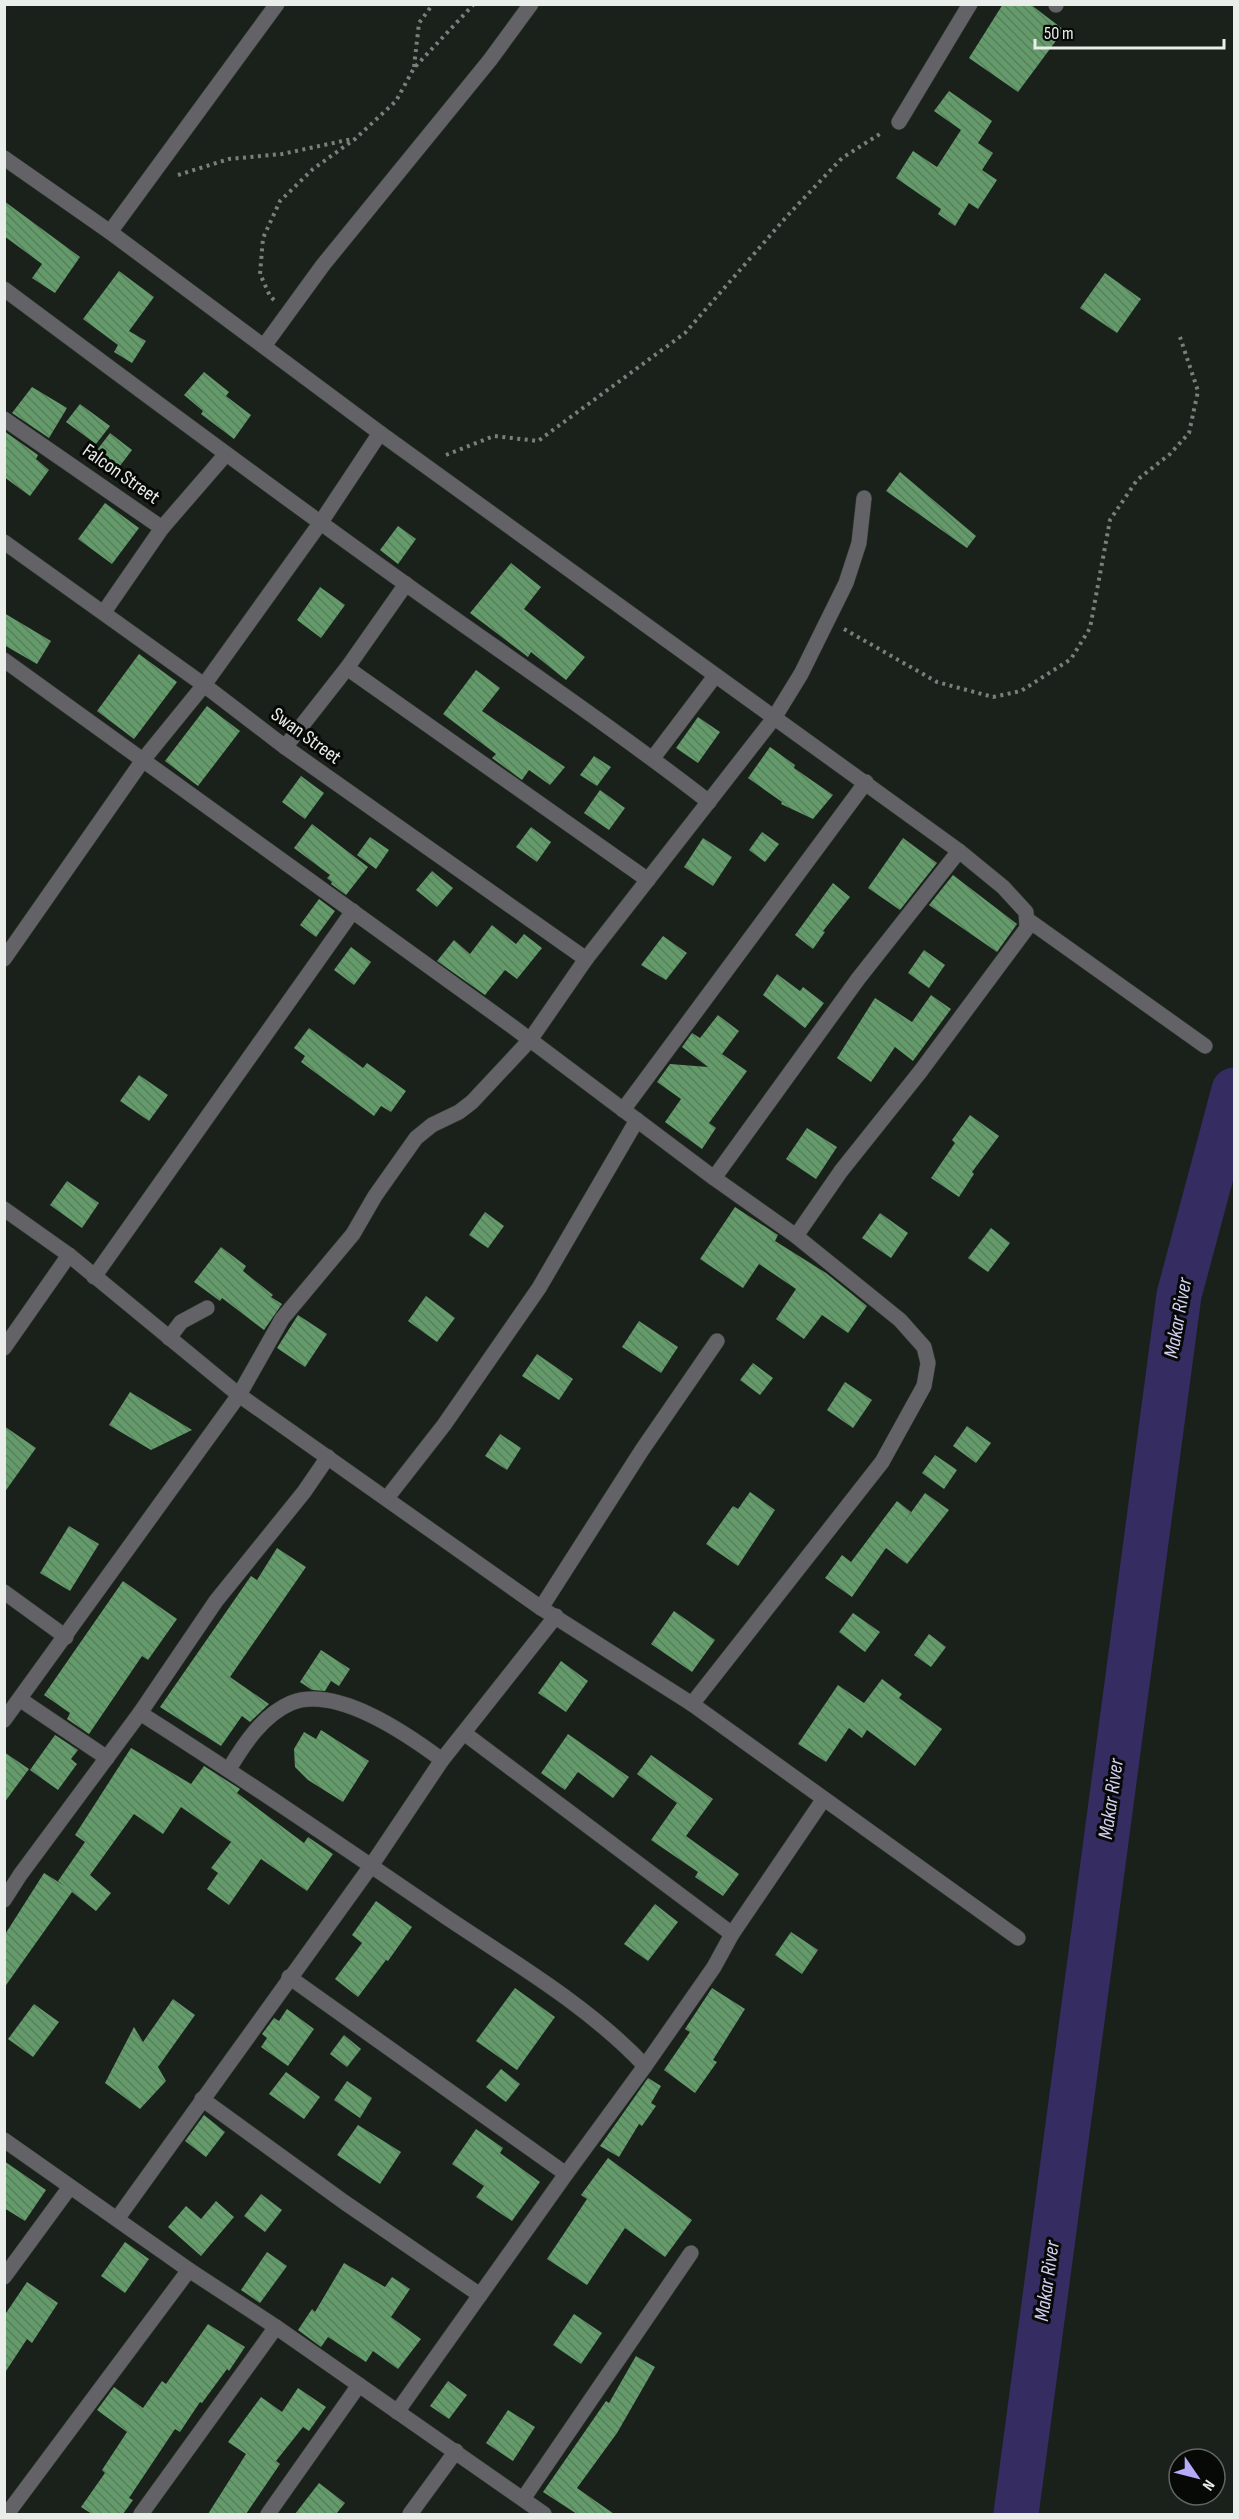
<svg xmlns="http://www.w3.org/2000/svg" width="1239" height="2519" font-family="'Sofia Sans Condensed',sans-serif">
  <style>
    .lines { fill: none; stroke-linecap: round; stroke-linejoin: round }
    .river { stroke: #352c62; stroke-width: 45 }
    .building { fill: url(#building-back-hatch) }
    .minor-casing { stroke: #373e38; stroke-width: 16 }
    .path { stroke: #797f7a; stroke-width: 4; stroke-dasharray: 3 4.5; stroke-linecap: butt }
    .minor { stroke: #636267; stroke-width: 15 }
    .labels { text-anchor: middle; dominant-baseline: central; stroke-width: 6; stroke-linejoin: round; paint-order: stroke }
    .street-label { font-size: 20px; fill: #e9eeea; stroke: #070907 }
    .water-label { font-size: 21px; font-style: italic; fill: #d2cff3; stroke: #070907 }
  </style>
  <defs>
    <pattern id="building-back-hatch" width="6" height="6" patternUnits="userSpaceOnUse" patternTransform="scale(1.5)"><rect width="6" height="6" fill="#649b6b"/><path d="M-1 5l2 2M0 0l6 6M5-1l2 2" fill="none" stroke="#5a7e5e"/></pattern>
  </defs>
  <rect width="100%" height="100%" fill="#1a211b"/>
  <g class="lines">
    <!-- river -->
    <polyline class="river" points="1016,2514 1179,1295 1234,1090"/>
  </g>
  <!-- building -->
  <g class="building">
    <polygon points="1003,4 1030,4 1064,30 1018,92 969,58"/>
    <polygon points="949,91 992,121 978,143 993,153 982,170 997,180 978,209 969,203 955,226 938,214 941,209 896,178 913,151 937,167 961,130 934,111"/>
    <polygon points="4,201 80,257 55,293 32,278 42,264 4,236"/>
    <polygon points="119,271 154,297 129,331 146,341 132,363 114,352 118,345 83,319"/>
    <polygon points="1105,273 1141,299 1117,333 1080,308"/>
    <polygon points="204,372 229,392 226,396 251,415 234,439 201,414 203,411 184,395"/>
    <polygon points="32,387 67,408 49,438 12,413"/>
    <polygon points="80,404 110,426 96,444 66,422"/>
    <polygon points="4,431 38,455 36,459 49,470 30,496 4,477"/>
    <polygon points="110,433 132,450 113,475 91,458"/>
    <polygon points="900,472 976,536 967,548 886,491"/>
    <polygon points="105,503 139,528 112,564 78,539"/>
    <polygon points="398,526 416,539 398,564 380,550"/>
    <polygon points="511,563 541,587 524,609 585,657 566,680 531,652 528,657 470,613"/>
    <polygon points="320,587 345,605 321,638 297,620"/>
    <polygon points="4,613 51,641 37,664 4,645"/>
    <polygon points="139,654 177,682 134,739 97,711"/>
    <polygon points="476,670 500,688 482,711 565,767 550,785 529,770 522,780 492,758 496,754 443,714"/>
    <polygon points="207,706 240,731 198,786 165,761"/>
    <polygon points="698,717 720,732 698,763 676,748"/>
    <polygon points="770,747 795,765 794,768 833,795 813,819 781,804 782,802 748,778"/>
    <polygon points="594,756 611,767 597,786 580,775"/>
    <polygon points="301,776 324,793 305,819 282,802"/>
    <polygon points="600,790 625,808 609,830 584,813"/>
    <polygon points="312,824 368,867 346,895 331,884 332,882 327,878 330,875 294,848"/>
    <polygon points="531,827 551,842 537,862 516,847"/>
    <polygon points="762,832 779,844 765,862 749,850"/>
    <polygon points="370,837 389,850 376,869 357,855"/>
    <polygon points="703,838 732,857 713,886 684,867"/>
    <polygon points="903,838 937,863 900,910 868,888"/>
    <polygon points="432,871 453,888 437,907 416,890"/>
    <polygon points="953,875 1017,924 997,952 929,905"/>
    <polygon points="833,883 850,897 823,931 825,932 813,949 795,935"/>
    <polygon points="319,899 335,911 316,937 300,925"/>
    <polygon points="492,925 516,944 524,934 542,948 517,979 505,970 485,995 437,961 454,940 470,954"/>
    <polygon points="663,936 687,953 666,980 641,965"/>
    <polygon points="351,947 371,962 354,985 334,970"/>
    <polygon points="924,950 945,965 929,988 908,973"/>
    <polygon points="777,974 800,991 803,987 824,1003 805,1028 763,995"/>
    <polygon points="931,995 951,1009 913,1061 895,1047 871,1082 837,1058 875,998 912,1022"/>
    <polygon points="718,1015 739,1031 722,1054 747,1071 709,1123 716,1128 702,1149 665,1122 681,1099 657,1082 670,1064 708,1067 682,1047 692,1033 700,1038"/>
    <polygon points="309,1028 363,1068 367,1063 406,1091 391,1112 381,1106 374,1116 301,1062 305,1056 294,1048"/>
    <polygon points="139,1075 168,1095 149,1121 120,1101"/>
    <polygon points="970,1115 999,1136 972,1172 974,1174 959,1197 931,1178 955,1143 952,1140"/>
    <polygon points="807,1128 837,1147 816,1179 786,1159"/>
    <polygon points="67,1181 99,1203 82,1228 50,1205"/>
    <polygon points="735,1207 778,1235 775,1241 826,1273 867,1306 848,1333 822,1315 804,1339 776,1319 796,1289 759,1264 743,1288 700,1259"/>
    <polygon points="485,1212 504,1226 488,1248 469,1235"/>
    <polygon points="880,1213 908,1233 891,1258 862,1238"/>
    <polygon points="991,1228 1010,1243 988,1272 968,1258"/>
    <polygon points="221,1247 246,1266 243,1271 273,1295 271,1297 282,1304 264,1330 222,1298 220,1301 194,1282"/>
    <polygon points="426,1296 455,1318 437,1342 408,1321"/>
    <polygon points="298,1315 327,1334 305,1367 277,1348"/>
    <polygon points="639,1321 678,1347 661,1373 622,1347"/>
    <polygon points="537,1354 573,1379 559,1400 522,1376"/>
    <polygon points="753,1363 773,1378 760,1395 740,1380"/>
    <polygon points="845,1382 872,1400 853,1428 827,1410"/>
    <polygon points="130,1392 192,1430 151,1450 109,1425"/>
    <polygon points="4,1426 36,1448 4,1493"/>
    <polygon points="967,1426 991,1443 976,1463 953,1446"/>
    <polygon points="500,1434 521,1448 507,1470 485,1456"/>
    <polygon points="935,1455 957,1470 944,1489 922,1473"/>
    <polygon points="750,1492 775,1510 738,1566 706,1544 733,1506 738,1509"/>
    <polygon points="925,1493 949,1510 907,1564 886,1548 852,1597 825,1578 842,1555 851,1562 897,1501 911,1512 902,1525"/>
    <polygon points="69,1526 99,1544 70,1591 40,1573"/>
    <polygon points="277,1548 306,1567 230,1677 269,1704 250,1722 242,1716 221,1746 160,1707 251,1576 257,1580"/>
    <polygon points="123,1581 177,1619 148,1660 142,1656 89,1734 67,1719 70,1713 44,1695"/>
    <polygon points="674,1611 715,1640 692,1672 651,1644"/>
    <polygon points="853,1613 880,1632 865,1652 839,1632"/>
    <polygon points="929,1634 946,1647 931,1667 914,1655"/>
    <polygon points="321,1650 350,1669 339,1686 331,1681 325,1691 312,1690 300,1682"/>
    <polygon points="561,1661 588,1681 566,1712 538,1693"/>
    <polygon points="882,1679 902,1694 899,1698 942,1729 915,1766 867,1730 862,1738 849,1728 826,1762 798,1744 838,1685 864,1703"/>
    <polygon points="321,1730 369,1761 343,1802 308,1780 295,1767 294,1749 304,1732 316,1739"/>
    <polygon points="568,1734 629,1777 613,1798 578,1772 565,1790 541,1773"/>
    <polygon points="55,1735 78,1750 71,1759 77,1764 58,1790 30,1770"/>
    <polygon points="131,1748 191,1784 204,1766 240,1789 237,1793 304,1843 308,1837 333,1854 307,1891 261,1859 229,1905 207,1889 218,1873 211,1868 231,1842 181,1807 163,1834 134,1814 90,1875 111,1893 96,1911 72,1892 4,1988 4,1936 44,1873 65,1886 58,1881 85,1842 75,1835"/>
    <polygon points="4,1752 29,1769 4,1803"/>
    <polygon points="651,1755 713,1799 686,1836 739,1874 723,1896 695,1877 698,1872 651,1840 677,1803 637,1774"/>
    <polygon points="376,1901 412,1927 388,1961 386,1960 358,1997 335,1979 362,1943 352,1935"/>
    <polygon points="655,1904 678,1922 648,1961 624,1944"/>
    <polygon points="791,1932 818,1950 802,1974 775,1955"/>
    <polygon points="515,1988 555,2017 517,2070 476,2041"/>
    <polygon points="712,1988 745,2009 713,2060 717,2062 695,2093 664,2070 690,2032 685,2029"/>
    <polygon points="173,1999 195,2015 158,2067 166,2081 140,2109 105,2083 134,2027 143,2042"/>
    <polygon points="34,2004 59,2022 33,2057 8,2039"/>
    <polygon points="287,2009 314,2029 288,2066 261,2047 267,2038 262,2034 274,2018 279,2021"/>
    <polygon points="344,2035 361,2049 347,2067 330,2054"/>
    <polygon points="501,2069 520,2084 506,2102 486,2087"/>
    <polygon points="286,2072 320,2097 304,2119 269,2094"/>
    <polygon points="648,2078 661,2086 651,2103 656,2106 642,2126 639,2124 619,2157 600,2146"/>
    <polygon points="347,2081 372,2098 360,2118 334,2100"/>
    <polygon points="204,2115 225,2132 206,2157 185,2141"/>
    <polygon points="358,2125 401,2152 380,2184 337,2155"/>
    <polygon points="476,2129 503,2148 500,2153 540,2182 512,2221 476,2197 484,2186 452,2164"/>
    <polygon points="608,2158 692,2220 665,2257 625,2228 587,2285 547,2259 587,2199 581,2195"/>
    <polygon points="4,2161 46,2190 25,2221 4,2208"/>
    <polygon points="261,2194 282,2210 265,2232 244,2216"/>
    <polygon points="216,2201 234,2217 201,2256 168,2227 186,2206 201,2219"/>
    <polygon points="125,2242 149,2259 125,2293 101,2276"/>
    <polygon points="267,2252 287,2266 260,2303 241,2290"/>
    <polygon points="344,2263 385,2287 392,2277 410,2289 391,2317 421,2339 398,2369 373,2351 366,2362 328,2337 321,2347 298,2330 312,2309 315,2312"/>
    <polygon points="27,2282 58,2303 32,2343 27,2339 4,2374 4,2316"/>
    <polygon points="574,2314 602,2333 581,2364 553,2345"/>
    <polygon points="208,2324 245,2347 229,2371 227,2369 202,2403 200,2402 180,2432 175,2429 129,2498 133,2500 123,2514 92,2514 81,2507 105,2473 102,2470 127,2432 97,2410 114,2387 143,2408 162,2381 166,2384"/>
    <polygon points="636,2356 655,2367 617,2433 577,2488 614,2514 577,2514 543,2492 606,2401 609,2403"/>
    <polygon points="448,2381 467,2395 449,2419 430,2406"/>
    <polygon points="298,2388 326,2407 309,2431 303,2427 276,2461 280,2464 246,2514 208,2514 246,2454 228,2442 261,2397 282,2412"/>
    <polygon points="508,2410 535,2427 513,2461 486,2443"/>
    <polygon points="319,2483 345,2503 336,2514 295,2514"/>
  </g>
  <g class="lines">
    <!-- minor casing -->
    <g class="minor-casing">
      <g id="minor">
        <polyline points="1056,4 1056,5"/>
        <polyline points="899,122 970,4"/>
        <polyline points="4,158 110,232 380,433 959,851 1003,887 1026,912 1027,928 920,1072 841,1171 796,1236"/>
        <polyline points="110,232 277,4"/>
        <path d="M4 289C138 389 271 488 407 585 508 657 611 726 709 802"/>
        <polyline points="264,346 323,265 490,60 531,4"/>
        <polyline points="4,419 162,528"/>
        <polyline points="4,542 204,685 285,747 586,959"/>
        <polyline points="104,612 162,528 226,454"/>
        <polyline points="4,660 513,1027 714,1178 796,1236 900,1320 924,1347 928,1363 924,1386 882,1462 692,1704"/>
        <polyline points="347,668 648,880"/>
        <polyline points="285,747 347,668 406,584"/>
        <polyline points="653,758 715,676"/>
        <polyline points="1028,920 1205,1046"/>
        <polyline points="4,959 143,760 204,685 321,522 380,433"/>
        <polyline points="623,1110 866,782"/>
        <polyline points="714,1178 858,979 959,851"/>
        <polyline points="4,1209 69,1255 239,1395 541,1608 692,1704 1018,1938"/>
        <polyline points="94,1277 353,911"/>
        <polyline points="169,1338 181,1322 207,1308"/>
        <polyline points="4,1348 69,1255"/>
        <polyline points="387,1498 444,1425 539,1288 637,1120"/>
        <polyline points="4,1592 66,1637"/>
        <polyline points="541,1608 642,1450 717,1341"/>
        <polyline points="21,1700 107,1758"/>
        <path d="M140 1713C244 1779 345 1848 446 1917 513 1962 590 2007 645 2066"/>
        <polyline points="4,1720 239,1395 282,1319 353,1234 375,1196 416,1138 432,1125 459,1112 472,1102 530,1040 586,959 774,718 801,674 846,583 859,543 864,498"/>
        <polyline points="464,1733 732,1934"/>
        <path d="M229 1769C244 1744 263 1715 291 1703 337 1685 407 1734 442 1760"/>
        <polyline points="4,1900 20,1875 140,1713 216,1601 304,1492 328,1457"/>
        <polyline points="289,1977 566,2174"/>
        <polyline points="202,2099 344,2202 480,2295"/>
        <polyline points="4,2140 189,2270 276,2327 544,2514"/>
        <polyline points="117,2219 371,1866 442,1760 556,1616"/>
        <polyline points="4,2277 70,2187"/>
        <polyline points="397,2412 566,2174 645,2066 714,1967 732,1934 823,1800"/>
        <polyline points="523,2499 691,2253"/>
        <polyline points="7,2514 189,2270"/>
        <polyline points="141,2514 276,2327"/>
        <polyline points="268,2514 359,2385"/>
        <polyline points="410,2514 456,2451"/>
      </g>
    </g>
    <!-- path -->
    <g class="path">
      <polyline points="414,67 419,23 433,4"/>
      <polyline points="178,175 229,159 282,154 352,139"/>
      <polyline points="274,300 270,296 260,274 263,238 280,201 313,169 355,139 396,101 414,68 474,4"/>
      <polyline points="446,455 494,436 538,441 685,333 788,215 842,158 883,132"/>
      <polyline points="844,629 937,682 993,697 1021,691 1071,659 1090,628 1110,520 1137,480 1170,454 1189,433 1198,391 1180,337"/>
    </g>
    <!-- minor -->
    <use href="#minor" class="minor"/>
  </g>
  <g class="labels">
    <!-- street labels -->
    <g class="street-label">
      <text transform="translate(121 474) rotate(35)">Falcon Street</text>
      <text transform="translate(306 736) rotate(36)">Swan Street</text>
    </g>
    <!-- water labels -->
    <g class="water-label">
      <text transform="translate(1178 1318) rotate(-80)">Makar River</text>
      <text transform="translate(1111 1799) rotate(-82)">Makar River</text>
      <text transform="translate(1047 2281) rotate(-82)">Makar River</text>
    </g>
  </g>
  <!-- border -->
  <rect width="1239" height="2519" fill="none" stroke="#e9eeea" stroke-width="12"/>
  <!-- north arrow -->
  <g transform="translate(1197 2477) rotate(125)"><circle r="28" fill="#070907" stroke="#616562" stroke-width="1.5"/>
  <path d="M0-4.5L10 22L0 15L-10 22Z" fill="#b4acf9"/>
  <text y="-9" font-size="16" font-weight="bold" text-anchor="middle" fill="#e9eeea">N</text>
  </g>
  <!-- scale -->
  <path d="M1035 39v9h189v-9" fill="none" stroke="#e9eeea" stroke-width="3"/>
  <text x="1044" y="39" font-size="18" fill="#e9eeea" stroke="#070907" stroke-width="4.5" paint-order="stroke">50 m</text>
</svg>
